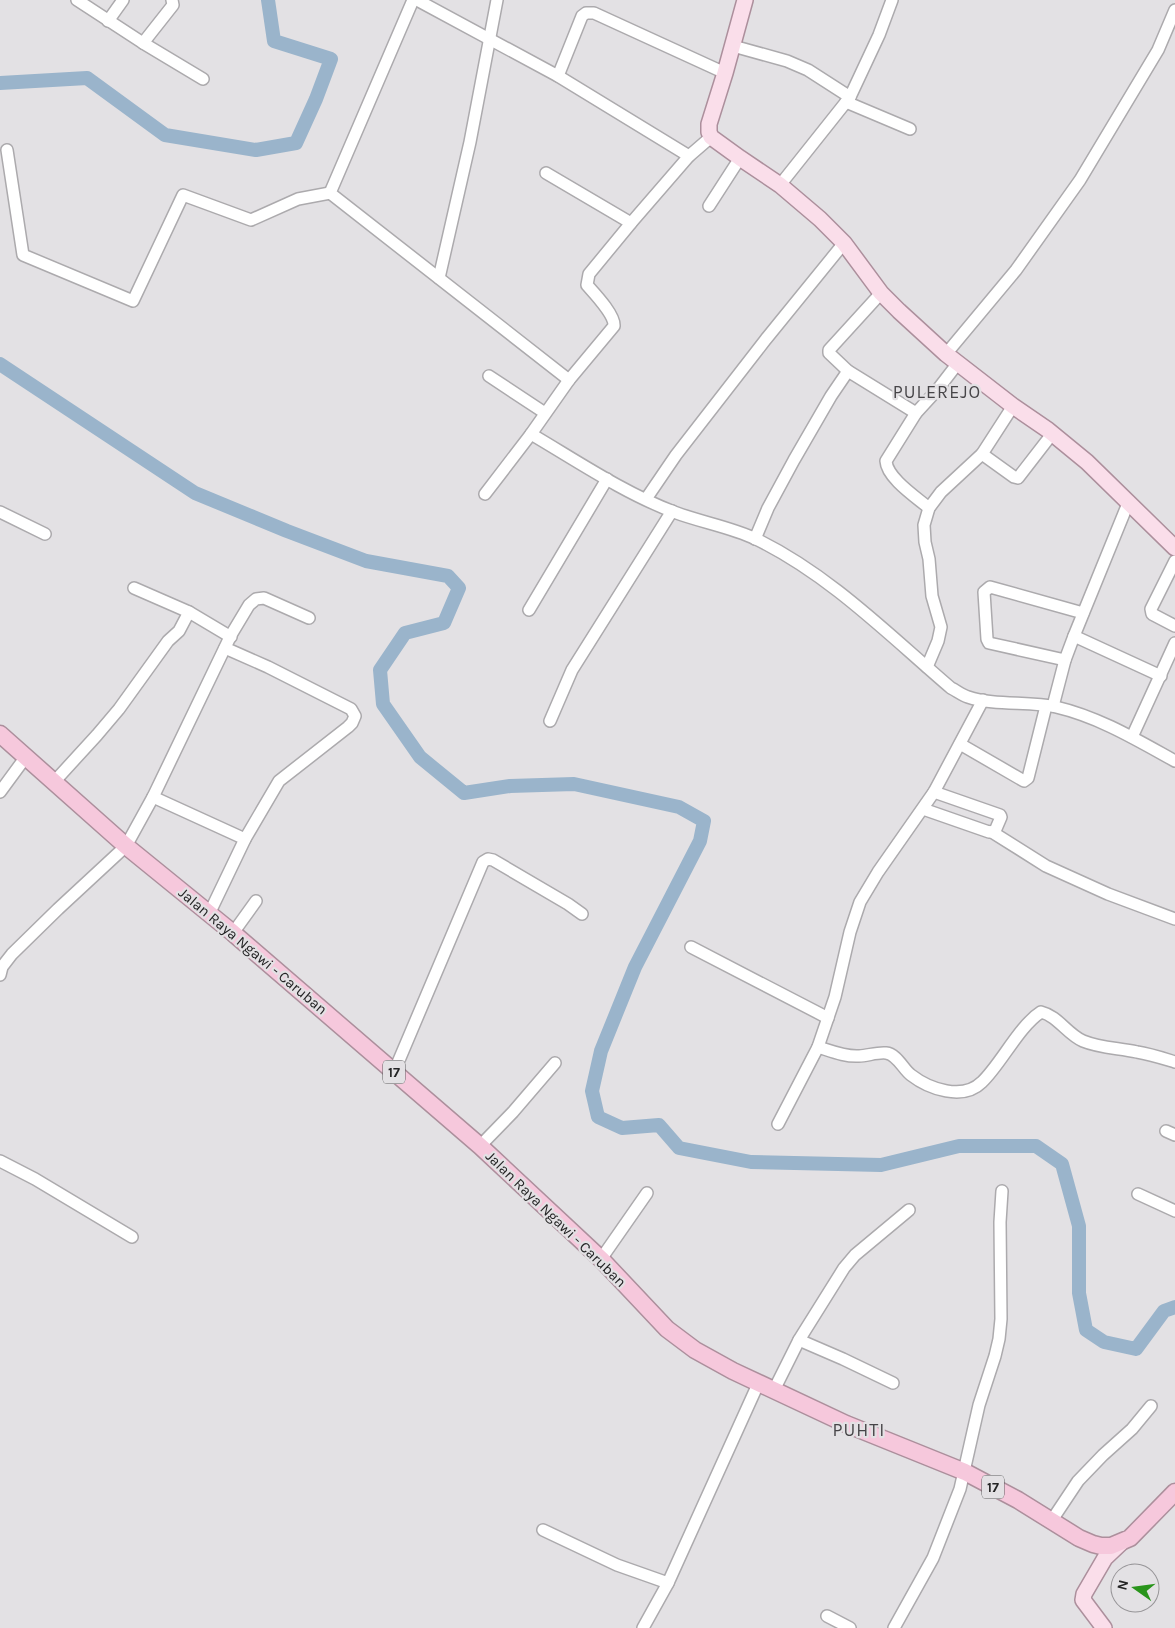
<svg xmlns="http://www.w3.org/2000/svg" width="1175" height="1628" font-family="Karla,sans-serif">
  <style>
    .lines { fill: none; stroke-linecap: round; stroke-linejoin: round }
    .river { stroke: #9ab4cb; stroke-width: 14 }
    .minor-casing { stroke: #acaaad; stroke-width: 14 }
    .major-casing { stroke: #ac8f9c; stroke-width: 18 }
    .highway-casing { stroke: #ac8f9c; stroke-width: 19 }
    .minor { stroke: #fff; stroke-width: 11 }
    .major { stroke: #fadeea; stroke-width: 15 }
    .highway { stroke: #f6c8dc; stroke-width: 16 }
    .labels { text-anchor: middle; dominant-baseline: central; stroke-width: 4.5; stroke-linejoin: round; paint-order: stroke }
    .shield { fill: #e3e1e4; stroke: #5d5d5e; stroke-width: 1 }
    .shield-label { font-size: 14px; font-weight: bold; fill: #242425 }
    .street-label { font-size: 15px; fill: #242425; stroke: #e3e1e4 }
    .quarter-label { font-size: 18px; letter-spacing: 1px; fill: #474548; stroke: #e3e1e4 }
  </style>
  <rect width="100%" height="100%" fill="#e3e1e4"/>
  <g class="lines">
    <!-- river -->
    <g class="river">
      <polyline points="0,83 87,78 165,135 256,150 296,143 316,99 331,59 274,41 268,0"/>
      <polyline points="0,364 195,493 287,531 366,561 448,576 459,588 444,623 405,633 380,670 383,704 420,757 464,793 510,786 574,784 679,807 704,821 700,841 635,967 601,1051 592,1091 598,1117 622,1128 659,1125 679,1148 751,1162 881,1165 959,1146 1036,1146 1062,1164 1079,1226 1079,1293 1086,1330 1104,1342 1136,1349 1164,1311 1175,1307"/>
    </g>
    <!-- minor casing -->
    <g class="minor-casing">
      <g id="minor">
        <polyline points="77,0 143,43 203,79"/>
        <polyline points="413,0 330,193 569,380"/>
        <polyline points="417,0 558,76 689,156"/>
        <polyline points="108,21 123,0"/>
        <polyline points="143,43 173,5 172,0"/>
        <polyline points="733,46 787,61 808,70 850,97"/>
        <polyline points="558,76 582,16 586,13 594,13 725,73"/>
        <polyline points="846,102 910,129"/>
        <path d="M711 137 689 156 631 223 589 274 587 285C595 294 615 315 614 326L569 380 531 434C577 461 624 493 674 512 700 522 731 527 756 539 830 575 889 635 951 688 957 691 962 695 968 697 995 706 1029 701 1056 707 1099 717 1137 740 1175 761"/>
        <polyline points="7,150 23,255 133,301 183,195 251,220 298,199 330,193"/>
        <polyline points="546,173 631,223"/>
        <polyline points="780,185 850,97 879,35 892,0"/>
        <polyline points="709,206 740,158"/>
        <polyline points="439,278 470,142 497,0"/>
        <polyline points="881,293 829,350 829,353 848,371 916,413"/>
        <polyline points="946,354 1016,270 1080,180 1158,50 1175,10"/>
        <polyline points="489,376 545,413"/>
        <polyline points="982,454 1014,477 1018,478 1052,434"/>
        <polyline points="485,494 531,434"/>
        <polyline points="646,499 676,455 766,339 844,243"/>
        <path d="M929 508C916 497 887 478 886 461L916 413 938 389 958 363"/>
        <polyline points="0,512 45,534"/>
        <polyline points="755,539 768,508 794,460 831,396 848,371"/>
        <polyline points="1175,561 1151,609 1152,614 1175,626"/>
        <polyline points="134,588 189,612 231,637"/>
        <polyline points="529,610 607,479"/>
        <polyline points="1074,636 1161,676"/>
        <polyline points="1065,660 989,643 987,639 984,592 990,587 1083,613"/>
        <polyline points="927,667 938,641 941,627 932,596 929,559 925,542 924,525 929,508 941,492 982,454 1013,406"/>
        <polyline points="1053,706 1065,660 1074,636 1129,501"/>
        <polyline points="550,721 572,670 672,511"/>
        <polyline points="1132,737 1175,643"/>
        <polyline points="960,744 1024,781 1028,778 1046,706"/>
        <polyline points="54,782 97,735 119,709 168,641 179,631 189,612"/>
        <polyline points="0,792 25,758"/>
        <polyline points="153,797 245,839"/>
        <polyline points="923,809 989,832 995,831 1001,817 1000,815 934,792"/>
        <polyline points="992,832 1046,866 1108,894 1175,919"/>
        <polyline points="209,914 245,839 279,781 348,727 352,723 355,716 351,709 268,667 225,648"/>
        <polyline points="233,933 256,901"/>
        <polyline points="691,947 828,1018"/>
        <polyline points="0,975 2,967 12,954 58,909 126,846 153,797 231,635 249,605 256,599 264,598 309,618"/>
        <path d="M818 1047C831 1051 845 1057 859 1056 867 1056 877 1052 886 1053 897 1054 903 1069 911 1075 929 1089 963 1101 982 1082 1001 1064 1019 1026 1041 1012 1058 1016 1067 1034 1083 1041 1100 1048 1118 1048 1137 1052 1150 1054 1162 1058 1175 1062"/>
        <polyline points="394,1072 483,862 488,859 493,860 568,904 582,914"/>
        <polyline points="778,1124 818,1047 835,997 850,932 860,902 878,872 934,792 983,700"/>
        <polyline points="1166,1131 1175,1135"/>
        <polyline points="480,1146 513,1112 555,1063"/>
        <polyline points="0,1161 35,1179 132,1237"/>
        <polyline points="1138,1194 1175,1211"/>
        <polyline points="601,1259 647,1193"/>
        <polyline points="799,1340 843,1359 893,1383"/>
        <polyline points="774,1390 799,1340 844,1268 855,1255 909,1210"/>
        <polyline points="1052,1520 1078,1481 1103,1455 1132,1429 1151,1406"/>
        <polyline points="543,1530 617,1565 668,1583"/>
        <polyline points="827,1616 850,1628"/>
        <polyline points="643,1628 668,1583 759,1382"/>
        <polyline points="894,1628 933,1558 960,1489 979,1405 995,1356 999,1339 1001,1319 1000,1222 1002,1191"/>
      </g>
    </g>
    <!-- major casing -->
    <g class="major-casing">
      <g id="major">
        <polyline points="745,0 725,73 709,124 709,132 711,137 740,158 780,185 820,219 844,243 881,293 899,311 946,354 1013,406 1048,430 1087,462 1175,548"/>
        <polyline points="1104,1628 1083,1600 1084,1594 1105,1558 1123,1541"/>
      </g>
    </g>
    <!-- highway casing -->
    <g class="highway-casing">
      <polyline id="highway" points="0,734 126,846 233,933 480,1146 601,1259 667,1329 695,1350 733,1371 846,1424 965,1472 1018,1500 1079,1538 1093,1544 1101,1546 1111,1546 1130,1538 1175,1492"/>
    </g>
    <!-- minor -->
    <use href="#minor" class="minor"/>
    <!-- major -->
    <use href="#major" class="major"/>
    <!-- highway -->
    <use href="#highway" class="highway"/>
  </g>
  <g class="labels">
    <!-- shield labels -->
    <g class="shield">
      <rect x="383" y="1060.5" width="22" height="23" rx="4"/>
      <rect x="982" y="1475.5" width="22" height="23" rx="4"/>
    </g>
    <g class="shield-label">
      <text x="394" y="1072">17</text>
      <text x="993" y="1487">17</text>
    </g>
    <!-- street labels -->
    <g class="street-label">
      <text transform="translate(253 951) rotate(40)">Jalan Raya Ngawi - Caruban</text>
      <text transform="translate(556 1219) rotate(44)">Jalan Raya Ngawi - Caruban</text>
    </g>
    <!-- quarter labels -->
    <g class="quarter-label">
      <text x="937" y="392">PULEREJO</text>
      <text x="859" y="1430">PUHTI</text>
    </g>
  </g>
  <!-- north arrow -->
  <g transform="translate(1135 1588) rotate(284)"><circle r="24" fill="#e3e1e4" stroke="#979598"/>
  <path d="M0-4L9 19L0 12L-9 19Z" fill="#29941b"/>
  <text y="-8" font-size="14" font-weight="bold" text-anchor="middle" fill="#242425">N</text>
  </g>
</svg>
